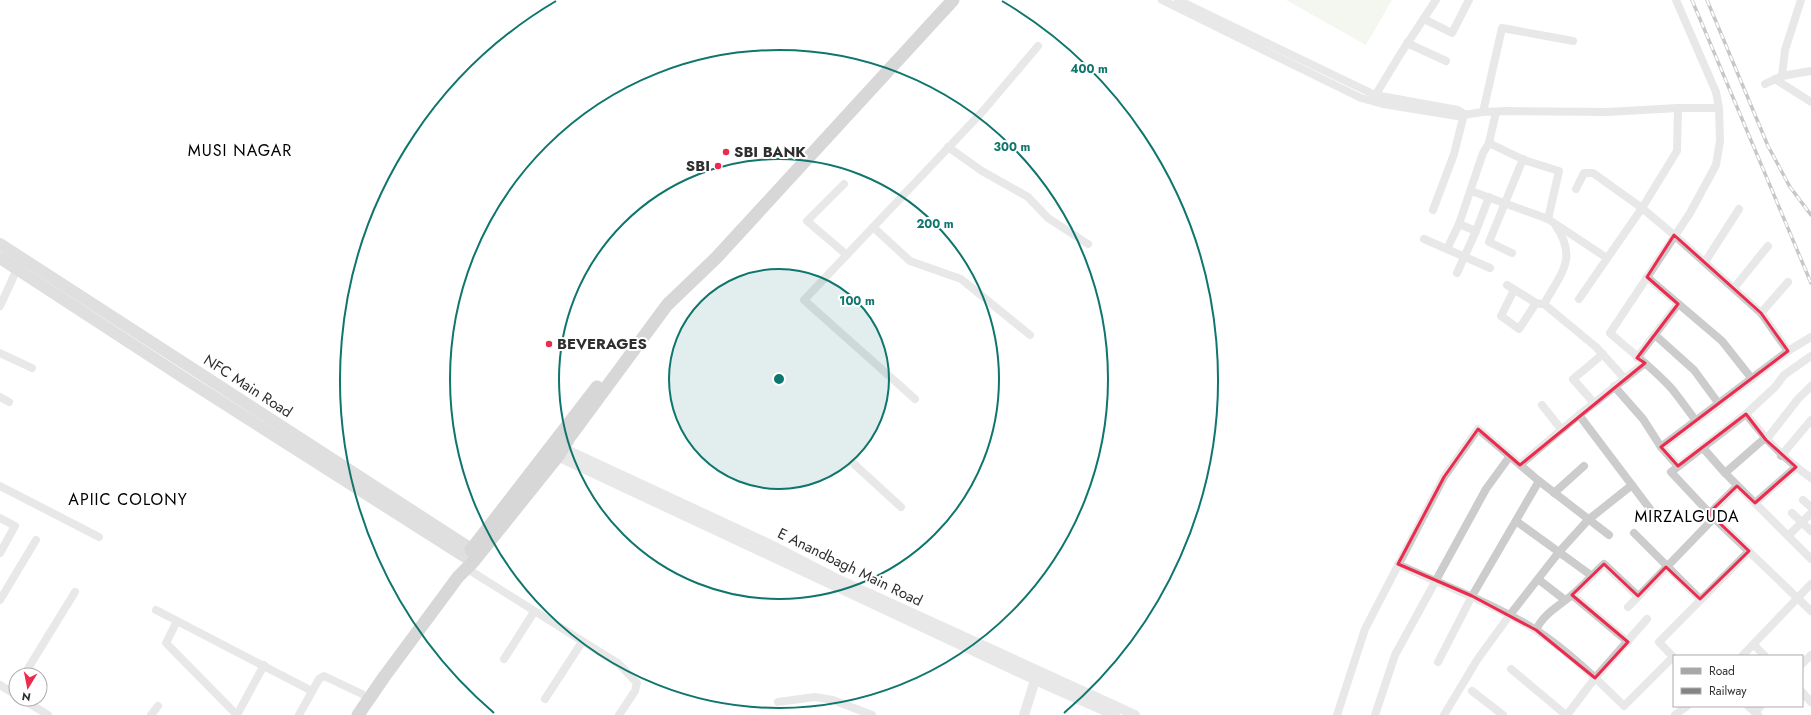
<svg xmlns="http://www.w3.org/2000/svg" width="1811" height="715" font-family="Jost,sans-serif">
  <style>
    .green { fill: #e7eddd }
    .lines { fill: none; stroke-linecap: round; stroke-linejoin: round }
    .minor { stroke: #ccc; stroke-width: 8 }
    .tertiary { stroke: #ccc; stroke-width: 10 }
    .secondary { stroke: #b9b9b9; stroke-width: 12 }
    .primary { stroke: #a7a7a7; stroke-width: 13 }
    .rail-casing { stroke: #848484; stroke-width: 3.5 }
    .rail { stroke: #fff; stroke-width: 2; stroke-dasharray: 6; stroke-linecap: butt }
    .marked { fill: none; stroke: #ec2c4e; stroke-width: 3; stroke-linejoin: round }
    .ring { fill: none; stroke: #0f766e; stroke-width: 2 }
    .poi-dot { fill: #ec2c4e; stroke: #fff; stroke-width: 1.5 }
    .labels { text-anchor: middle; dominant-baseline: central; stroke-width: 4; stroke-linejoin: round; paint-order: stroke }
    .poi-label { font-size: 15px; font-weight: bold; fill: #2f2f2f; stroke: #fff; text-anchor: start }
    .street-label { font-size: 15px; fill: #2f2f2f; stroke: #fff }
    .neighbourhood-label { font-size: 16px; letter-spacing: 1px; fill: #000; stroke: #fff }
    .centre { fill: #0f766e; stroke: #fff; stroke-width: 2 }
    .ring-label { font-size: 12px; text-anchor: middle; font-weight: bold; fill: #0f766e; stroke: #fff; stroke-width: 4; stroke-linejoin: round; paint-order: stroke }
  </style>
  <rect width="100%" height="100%" fill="#fff"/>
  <!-- green -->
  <polygon class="green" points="1286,0 1392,0 1366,45"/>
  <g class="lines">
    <!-- minor -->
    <g class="minor">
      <polyline points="1162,0 1361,98 1383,104 1457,116 1483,112 1506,111 1607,112 1678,108 1719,108"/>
      <polyline points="1178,0 1375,95 1458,110 1464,114"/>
      <path d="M1676 0 1716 92 1719 108 1720 141 1716 165 1690 213 1610 333C1631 352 1653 368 1672 389 1680 399 1688 410 1696 421"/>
      <polyline points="1424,19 1452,33 1469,0"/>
      <polyline points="1407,43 1446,61"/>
      <polyline points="1782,76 1785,50 1801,0"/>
      <polyline points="1775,79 1811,102"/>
      <polyline points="1765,84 1782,76 1811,71"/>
      <polyline points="1373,99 1401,53 1436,0"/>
      <polyline points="1483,112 1502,28 1573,41"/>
      <polyline points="1489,143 1524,160 1559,171 1548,219"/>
      <polyline points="948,147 982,171 1028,197 1048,218 1088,244"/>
      <polyline points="844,184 807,221 847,255"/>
      <polyline points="1576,189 1584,173 1593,173 1642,208 1674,235 1761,313 1788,351"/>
      <polyline points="1471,191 1548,219 1607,258"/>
      <polyline points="1433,210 1454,154 1464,114"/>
      <path d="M1556 226C1578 259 1561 273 1544 304L1596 347 1625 379"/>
      <polyline points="873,227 910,261 961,279 1030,335"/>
      <polyline points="1476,231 1489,197"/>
      <polyline points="1424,239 1490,268"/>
      <polyline points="1447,249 1459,224"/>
      <polyline points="1512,253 1489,242 1523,159"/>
      <polyline points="1705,262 1739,209"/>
      <polyline points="1457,273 1476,231 1459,224 1483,153 1489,143 1496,112"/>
      <polyline points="1647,277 1722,341 1752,379"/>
      <polyline points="1507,285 1536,303 1541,304"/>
      <polyline points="1734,288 1768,246"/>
      <polyline points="1514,290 1501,316 1519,329 1536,303"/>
      <polyline points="1579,299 1642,208 1677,151 1678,108"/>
      <polyline points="0,306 17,269"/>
      <polyline points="1761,313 1788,282"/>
      <polyline points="1655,335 1694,370 1719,404"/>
      <polyline points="0,353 32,368"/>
      <polyline points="1811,356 1784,375 1775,387 1746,414 1671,472 1714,518 1811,611"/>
      <polyline points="1637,358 1678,304"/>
      <polyline points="1614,386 1643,419 1661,447 1678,466"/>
      <polyline points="0,397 9,402"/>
      <polyline points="915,399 804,300 983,111 1038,46"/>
      <polyline points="1594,403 1573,379 1603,354"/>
      <polyline points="1542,405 1561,429"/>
      <path d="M1746 414C1768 442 1782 457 1811 478"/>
      <polyline points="1579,415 1650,509"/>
      <polyline points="1766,440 1798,399 1811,386"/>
      <polyline points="1661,447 1788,351 1811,337"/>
      <polyline points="1703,448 1725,473 1811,559"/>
      <polyline points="1781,456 1811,420"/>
      <polyline points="854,464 901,507"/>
      <polyline points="1520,465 1579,415 1645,363"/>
      <polyline points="1725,473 1765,438"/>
      <polyline points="0,486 99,537"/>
      <polyline points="1554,493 1584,466"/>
      <polyline points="1803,500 1811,507"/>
      <polyline points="1755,503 1796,467"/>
      <polyline points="1710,513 1737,486"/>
      <polyline points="1792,513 1811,531"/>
      <polyline points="0,518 15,526 0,553"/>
      <polyline points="1516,521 1592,576"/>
      <polyline points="1634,533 1700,599"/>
      <polyline points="1788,536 1811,513"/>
      <path d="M1398 564C1444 586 1493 603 1536 630 1568 651 1597 679 1624 706L1673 657"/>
      <polyline points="466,568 619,664 637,683 635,691 619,715"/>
      <polyline points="1538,579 1565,600"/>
      <polyline points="1572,595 1628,642"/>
      <polyline points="0,600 36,540"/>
      <polyline points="1628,607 1714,518"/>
      <polyline points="156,610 312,691"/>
      <polyline points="177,621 166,643 237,715"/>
      <path d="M1536 630C1543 614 1559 606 1572 595 1583 586 1593 574 1604 564L1638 596"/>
      <polyline points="1754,645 1765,656"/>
      <polyline points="1742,656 1811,584"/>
      <polyline points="1674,658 1659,642 1749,551"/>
      <polyline points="504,659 534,612"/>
      <polyline points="1438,662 1472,596 1539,481"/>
      <polyline points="1802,664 1811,655"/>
      <polyline points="1511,669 1566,715"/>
      <polyline points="24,675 75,592"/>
      <polyline points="0,685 16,695"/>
      <polyline points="1472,691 1503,715"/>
      <polyline points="1802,692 1811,702"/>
      <polyline points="22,699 48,715"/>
      <polyline points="545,699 582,642"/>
      <polyline points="778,702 815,697 833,700 872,715"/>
      <polyline points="1748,706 1758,715"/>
      <polyline points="1755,712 1761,706"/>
      <polyline points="151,715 158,706"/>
      <polyline points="237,715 264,665"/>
      <polyline points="299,715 319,679 324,676 362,694"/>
      <polyline points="1337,715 1365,629 1444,477 1478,429 1539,481 1609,535"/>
      <polyline points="1375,715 1395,655 1486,489 1510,456"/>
      <polyline points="1444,715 1477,660 1509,616 1559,552 1588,520 1632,485"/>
      <polyline points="1567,715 1595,678 1647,619"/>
      <polyline points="1675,715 1687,706"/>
    </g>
    <!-- tertiary -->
    <g class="tertiary">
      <polyline points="556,445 769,544 835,578 1135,715"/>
      <polyline points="553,454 1055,689 1115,715"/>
      <polyline points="1024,715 1037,674"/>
    </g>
    <!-- secondary -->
    <g class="secondary">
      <polyline points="0,244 479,554"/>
      <polyline points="0,258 184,378 473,562"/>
    </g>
    <!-- primary -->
    <g class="primary">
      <polyline points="471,550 597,387"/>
      <polyline points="358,715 384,677 458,577 473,562 558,456 569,438 667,305 717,257 953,0"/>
    </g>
    <!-- rail casing -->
    <g class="rail-casing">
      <g id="rail">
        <polyline points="1692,0 1811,283"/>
        <polyline points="1707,0 1768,146 1790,187 1811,215"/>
      </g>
    </g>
    <!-- rail -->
    <use href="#rail" class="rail"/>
  </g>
  <!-- marked area -->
  <path d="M0 0H1811V715H0ZM1674 235 1761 313 1788 351 1661 447 1678 466 1746 414 1766 440 1796 467 1755 503 1737 486 1709 513 1749 551 1700 599 1666 567 1638 596 1604 564 1572 595 1628 642 1595 678 1536 630 1472 596 1398 564 1444 477 1478 429 1520 465 1645 363 1637 358 1678 304 1647 277Z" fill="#fff" fill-opacity=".55" fill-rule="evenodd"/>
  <path class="marked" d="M1674 235 1761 313 1788 351 1661 447 1678 466 1746 414 1766 440 1796 467 1755 503 1737 486 1709 513 1749 551 1700 599 1666 567 1638 596 1604 564 1572 595 1628 642 1595 678 1536 630 1472 596 1398 564 1444 477 1478 429 1520 465 1645 363 1637 358 1678 304 1647 277Z"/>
  <!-- distance rings -->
  <circle cx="779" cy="379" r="110" fill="#0f766e" fill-opacity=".12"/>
  <g class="ring">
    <circle cx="779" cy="379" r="110"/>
    <circle cx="779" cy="379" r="220"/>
    <circle cx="779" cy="379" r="329"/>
    <path d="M494 713A439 439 0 0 1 556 1M1002 1A439 439 0 0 1 1064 713"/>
  </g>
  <!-- markers -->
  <g class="poi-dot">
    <circle cx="726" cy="152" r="4"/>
    <circle cx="718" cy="166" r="4"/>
    <circle cx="549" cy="344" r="4"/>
  </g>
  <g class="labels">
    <!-- poi labels -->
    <g class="poi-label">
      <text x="734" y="152">SBI BANK</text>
      <text x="710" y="166" text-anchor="end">SBI</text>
      <text x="557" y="344">BEVERAGES</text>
    </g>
    <!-- street labels -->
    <g class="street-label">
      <text transform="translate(248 386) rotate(33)">NFC Main Road</text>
      <text transform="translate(850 567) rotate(26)">E Anandbagh Main Road</text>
    </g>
    <!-- neighbourhood labels -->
    <g class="neighbourhood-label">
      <text x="240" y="150">MUSI NAGAR</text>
      <text x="128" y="499">APIIC COLONY</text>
      <text x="1687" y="516">MIRZALGUDA</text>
    </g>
  </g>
  <circle cx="779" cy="379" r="6" class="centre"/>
  <g class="ring-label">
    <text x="1089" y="73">400 m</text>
    <text x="1012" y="151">300 m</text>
    <text x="935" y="228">200 m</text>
    <text x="857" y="305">100 m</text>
  </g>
  <!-- legend -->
  <rect x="1673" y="655" width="130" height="52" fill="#ffffff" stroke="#acacac"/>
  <rect x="1681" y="668" width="20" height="6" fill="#a7a7a7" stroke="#acacac"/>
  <text x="1709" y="675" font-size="12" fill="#2f2f2f">Road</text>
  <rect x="1681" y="688" width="20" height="6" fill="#848484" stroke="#acacac"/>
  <text x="1709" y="695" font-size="12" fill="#2f2f2f">Railway</text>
  <!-- north arrow -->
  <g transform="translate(28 687) rotate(190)"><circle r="19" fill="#ffffff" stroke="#acacac"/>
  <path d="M0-3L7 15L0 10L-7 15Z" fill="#ec2c4e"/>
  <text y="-6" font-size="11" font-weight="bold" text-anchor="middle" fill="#2f2f2f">N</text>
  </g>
</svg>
